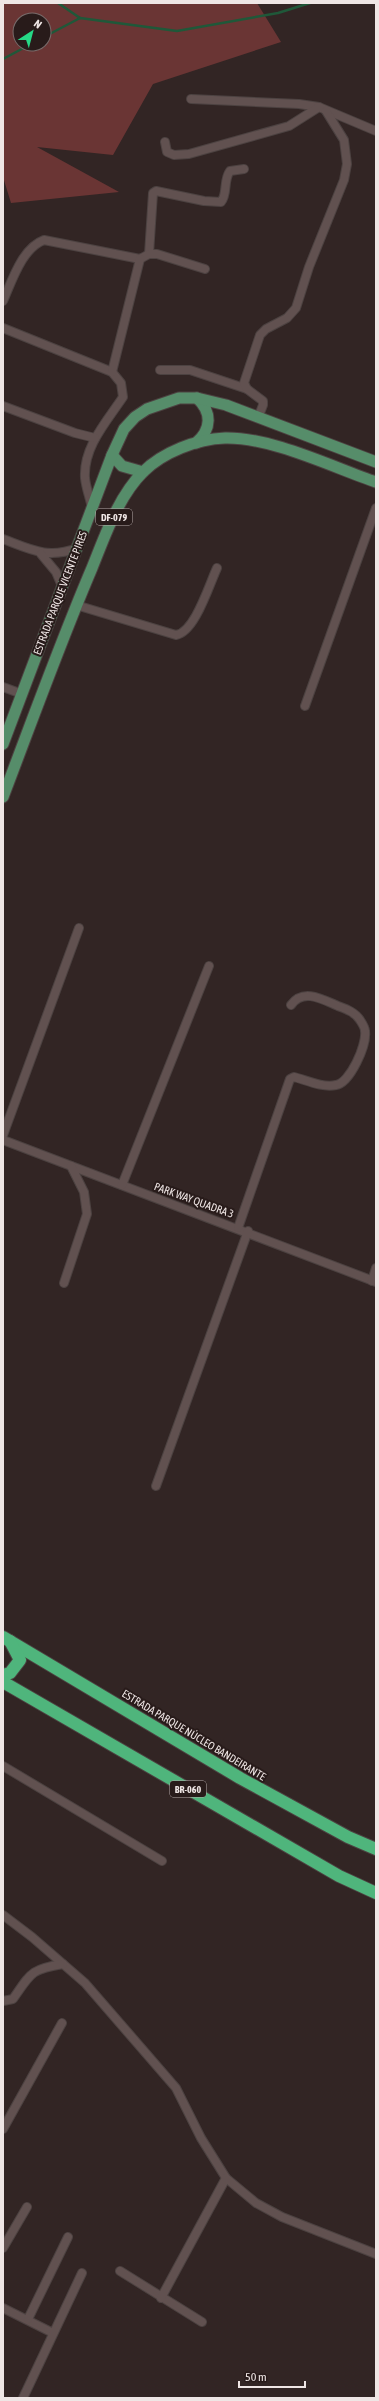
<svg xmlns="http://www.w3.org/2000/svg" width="379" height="2401" font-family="'Asap Condensed',sans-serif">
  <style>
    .green { fill: #6a3534; fill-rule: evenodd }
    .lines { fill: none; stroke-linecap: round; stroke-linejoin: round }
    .stream { stroke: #1f5839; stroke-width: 2.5 }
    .minor-casing { stroke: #4c4241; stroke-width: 10 }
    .major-casing { stroke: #4c4241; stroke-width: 13 }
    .highway-casing { stroke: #4c4241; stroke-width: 14 }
    .minor { stroke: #615150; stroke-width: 8 }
    .major { stroke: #568d6a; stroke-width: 11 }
    .highway { stroke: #4fb57c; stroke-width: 12 }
    .labels { text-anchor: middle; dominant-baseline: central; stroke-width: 4; stroke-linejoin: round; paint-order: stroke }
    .shield { fill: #281b1a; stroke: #b3a9a8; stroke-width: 1 }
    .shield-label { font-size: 10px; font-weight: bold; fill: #efe6e5 }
    .street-label { font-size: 11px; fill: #efe6e5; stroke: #281b1a }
  </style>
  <rect width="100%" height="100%" fill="#322524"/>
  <!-- green -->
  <path class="green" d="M3 3H257L281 42 153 84 113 155 37 147 119 192 11 203 3 177ZM20 20H44V44H20Z"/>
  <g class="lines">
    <!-- stream -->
    <g class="stream">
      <polyline points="58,3 80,18"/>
      <polyline points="44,37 80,18 177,31 278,13 310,3"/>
      <polyline points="3,59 31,44"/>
    </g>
    <!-- minor casing -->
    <g class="minor-casing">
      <g id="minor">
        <polyline points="191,99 299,104 319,107"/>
        <polyline points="165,142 167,152 174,155 189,154 289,126 319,107 376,131"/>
        <path d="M149 254 153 193 156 191 204 201 221 202C228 194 223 180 230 171L244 169"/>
        <path d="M3 301C12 281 22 248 44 240L140 259 149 254H157L205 269"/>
        <path d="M3 328 112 372 121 383 123 397C107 421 83 447 85 478 86 488 90 498 92 508"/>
        <polyline points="160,370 190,370 247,389"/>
        <polyline points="112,372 140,259"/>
        <polyline points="3,406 75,433 95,438"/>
        <polyline points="258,418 263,405 263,401 247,389 244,383 260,335 266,329 287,318 296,308 309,267 344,180 347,164 344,140 326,111"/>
        <path d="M3 539C32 550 47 559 78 548"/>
        <polyline points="41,554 56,572 62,586"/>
        <path d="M76 605 176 635C195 632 209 585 217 568"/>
        <polyline points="3,687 22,694"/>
        <polyline points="305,706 376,508"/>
        <polyline points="3,1135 79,928"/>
        <polyline points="3,1140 376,1282"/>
        <polyline points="122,1185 209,966"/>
        <path d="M238 1228 290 1079 294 1077C306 1080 322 1088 336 1085 350 1083 367 1045 365 1031 365 1028 362 1023 360 1020 355 1012 346 1009 338 1006 322 999 303 988 291 1005"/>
        <polyline points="372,1281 376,1268"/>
        <polyline points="64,1283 87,1214 84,1192 71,1166"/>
        <polyline points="156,1486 248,1231"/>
        <polyline points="3,1766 162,1861"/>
        <polyline points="3,1915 32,1937 85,1983 176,2088 201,2138 226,2178 256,2203 282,2217 376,2254"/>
        <path d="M3 2001 13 1999C31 1973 31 1969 63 1964"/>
        <polyline points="3,2129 62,2023"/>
        <polyline points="3,2248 27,2207"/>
        <polyline points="120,2271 202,2322"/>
        <polyline points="161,2298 226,2178"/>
        <polyline points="3,2308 53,2333"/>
        <polyline points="28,2319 68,2237"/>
        <polyline points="23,2398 82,2273"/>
      </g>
    </g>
    <!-- major casing -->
    <g class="major-casing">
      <g id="major">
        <path d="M196 443C212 429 212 412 197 398"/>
        <polyline points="112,455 122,466 143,472"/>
        <polyline points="3,744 112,455 124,429 135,417 147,409 179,398 197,398 226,405 376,462"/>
        <path d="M3 797C32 721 60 643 92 568 105 536 118 497 143 472 163 452 197 439 225 438 272 437 332 467 376 482"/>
      </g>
    </g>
    <!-- highway casing -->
    <g class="highway-casing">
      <g id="highway">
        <polyline points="3,1637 240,1778 348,1837 376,1849"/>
        <polyline points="3,1675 10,1673 20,1660 10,1641"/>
        <polyline points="3,1682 339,1876 376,1893"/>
      </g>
    </g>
    <!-- minor -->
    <use href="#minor" class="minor"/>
    <!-- major -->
    <use href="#major" class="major"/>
    <!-- highway -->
    <use href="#highway" class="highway"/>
  </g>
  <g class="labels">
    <!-- shield labels -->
    <g class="shield">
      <rect x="96" y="509" width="36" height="16" rx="3"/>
      <rect x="170" y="1781" width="36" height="16" rx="3"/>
    </g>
    <g class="shield-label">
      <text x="114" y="517">DF-079</text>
      <text x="188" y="1789">BR-060</text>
    </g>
    <!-- street labels -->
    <g class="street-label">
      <text transform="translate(60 593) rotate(-69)">ESTRADA PARQUE VICENTE PIRES</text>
      <text transform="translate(194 1200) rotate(20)">PARK WAY QUADRA 3</text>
      <text transform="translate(194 1735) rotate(31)">ESTRADA PARQUE NÚCLEO BANDEIRANTE</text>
    </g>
  </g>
  <!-- border -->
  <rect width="379" height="2401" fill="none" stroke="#efe6e5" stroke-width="8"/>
  <!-- north arrow -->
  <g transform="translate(32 32) rotate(36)"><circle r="19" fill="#281b1a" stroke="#786c6b"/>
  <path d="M0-3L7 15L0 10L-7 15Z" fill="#26d886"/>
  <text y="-6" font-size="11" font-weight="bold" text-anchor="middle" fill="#efe6e5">N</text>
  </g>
  <!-- scale -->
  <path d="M239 2381v6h66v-6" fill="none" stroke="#efe6e5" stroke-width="2"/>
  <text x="245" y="2381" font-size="12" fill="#efe6e5" stroke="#281b1a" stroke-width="3" paint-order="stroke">50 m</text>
</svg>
